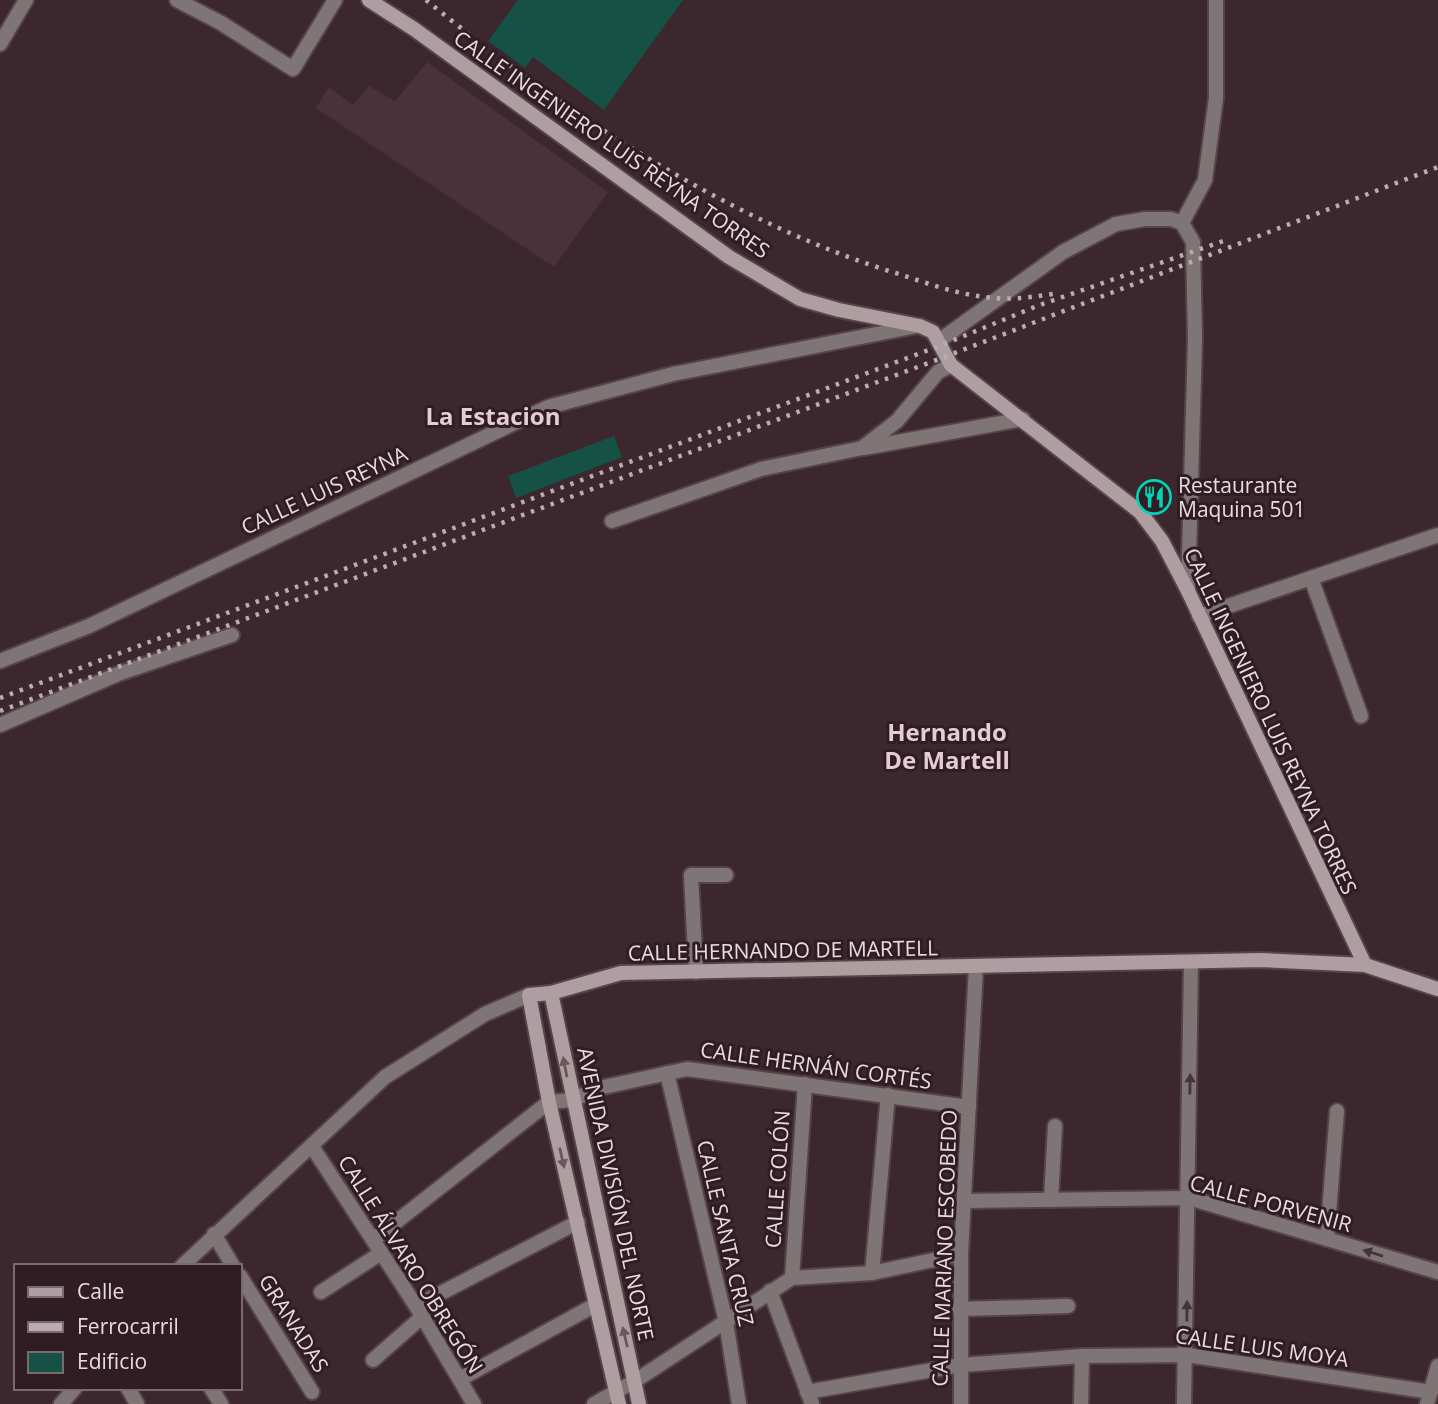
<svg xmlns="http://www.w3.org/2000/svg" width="1438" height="1404" font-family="'Open Sans',sans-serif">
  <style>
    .built { fill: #4b3139 }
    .building { fill: #155145 }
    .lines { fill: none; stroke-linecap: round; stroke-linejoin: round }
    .street-casing { stroke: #574449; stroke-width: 18 }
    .secondary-casing { stroke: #574449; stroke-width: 18 }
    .street { stroke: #7f7577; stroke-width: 14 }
    .secondary { stroke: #ae9da1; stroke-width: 14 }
    .rail { stroke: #bbacb0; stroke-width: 4.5; stroke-dasharray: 3.5 7; stroke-linecap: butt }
    .oneway { fill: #69575c }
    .oneway2 { fill: #443338 }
    .labels { text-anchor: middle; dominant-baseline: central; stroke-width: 6; stroke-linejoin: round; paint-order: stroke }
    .street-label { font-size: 21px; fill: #e8dbde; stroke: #301d23 }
    .poi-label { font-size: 21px; fill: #e8dbde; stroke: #301d23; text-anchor: start }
    .quarter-label { font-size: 24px; font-weight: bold; fill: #e5cbd2; stroke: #301d23 }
  </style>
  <rect width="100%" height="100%" fill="#3b272d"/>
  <!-- built -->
  <polygon class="built" points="427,62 608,192 554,267 316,108 329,87 353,105 369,86 395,101"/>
  <!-- building -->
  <g class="building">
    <polygon points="518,0 683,0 604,110 533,57 525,68 488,41"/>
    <polygon points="614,436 622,457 516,498 508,476"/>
    <polygon points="1154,492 1165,502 1154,509 1144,502"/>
  </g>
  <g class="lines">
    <!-- street casing -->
    <g class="street-casing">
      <g id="street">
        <polyline points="177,0 221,23 293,69 335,0"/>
        <polyline points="0,44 26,0"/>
        <polyline points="1182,223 1193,242 1195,339 1188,591"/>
        <polyline points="1182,223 1205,180 1216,98 1216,0"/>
        <polyline points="940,340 1063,252 1116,224 1145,219 1171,219 1182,223"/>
        <polyline points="864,448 1023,419"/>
        <polyline points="612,521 761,469 862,448 897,421 938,372 951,365"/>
        <polyline points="1311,578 1361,716"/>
        <polyline points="1199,616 1438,535"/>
        <polyline points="0,661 89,626 548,407 673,374 917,326"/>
        <polyline points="0,725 118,674 232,635"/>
        <polyline points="696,972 691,875 726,875"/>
        <polyline points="667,1073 726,1322 739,1404"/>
        <polyline points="313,1148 416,1306 474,1404"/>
        <polyline points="1051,1200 1055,1126"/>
        <polyline points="963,1201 1189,1198 1438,1272"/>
        <polyline points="214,1234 233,1266"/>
        <polyline points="1327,1239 1337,1111"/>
        <polyline points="373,1240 549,1102 572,1100 599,1088 687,1069 969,1107"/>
        <polyline points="182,1266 385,1077 485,1014 529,995"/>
        <polyline points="872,1273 888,1095"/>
        <polyline points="240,1276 312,1392"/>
        <polyline points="792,1278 805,1084"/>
        <polyline points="770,1291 812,1404"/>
        <polyline points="321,1292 381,1253"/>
        <polyline points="416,1306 578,1222"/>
        <polyline points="959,1309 1068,1306"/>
        <polyline points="373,1360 422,1317"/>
        <polyline points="460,1379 595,1305"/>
        <polyline points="128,1388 137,1404"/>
        <polyline points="211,1388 221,1404"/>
        <polyline points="807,1392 961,1365 1082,1356 1187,1355 1431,1392"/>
        <polyline points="61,1404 75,1388"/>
        <polyline points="594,1404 635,1381 792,1278 872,1273 961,1254"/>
        <polyline points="961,1404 961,1254 976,966"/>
        <polyline points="1081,1404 1082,1356"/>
        <polyline points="1184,1404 1191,962"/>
        <polyline points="1427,1404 1438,1366"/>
      </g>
    </g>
    <!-- secondary casing -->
    <g class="secondary-casing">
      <g id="secondary">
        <polyline points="369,0 414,29 729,257 800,299 839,310 920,326 933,332 951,365 1140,512 1162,541 1188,591 1365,965"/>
        <polyline points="551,993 639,1404"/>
        <polyline points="619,1404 549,1102 529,995 551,993 621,973 1261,960 1365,965 1438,989"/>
      </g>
    </g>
    <!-- street -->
    <use href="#street" class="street"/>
    <!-- secondary -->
    <use href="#secondary" class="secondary"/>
    <!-- rail -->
    <g class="rail">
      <path d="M426 0C563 112 732 224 902 275 932 285 963 296 995 298 1015 300 1039 296 1059 293"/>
      <polyline points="0,698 942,345 1037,306 1229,239"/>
      <polyline points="0,711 947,356 1438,167"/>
    </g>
  </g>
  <!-- one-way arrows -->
  <defs><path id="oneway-solid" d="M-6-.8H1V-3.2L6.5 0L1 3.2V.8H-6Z" transform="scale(1.75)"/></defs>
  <g class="oneway">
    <use href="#oneway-solid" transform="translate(565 1067) rotate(-101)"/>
    <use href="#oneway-solid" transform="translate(562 1158) rotate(77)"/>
    <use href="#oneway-solid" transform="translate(625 1337) rotate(-103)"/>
  </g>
  <g class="oneway2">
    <use href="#oneway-solid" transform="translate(1190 1084) rotate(-89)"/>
    <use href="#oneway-solid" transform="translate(1373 1253) rotate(-163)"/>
    <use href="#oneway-solid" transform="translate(1187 1311) rotate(-89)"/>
  </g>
  <!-- icons -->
  <defs>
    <g id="restaurant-ring" transform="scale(1.75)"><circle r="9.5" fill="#301d23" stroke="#00d5b7" stroke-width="1.5"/><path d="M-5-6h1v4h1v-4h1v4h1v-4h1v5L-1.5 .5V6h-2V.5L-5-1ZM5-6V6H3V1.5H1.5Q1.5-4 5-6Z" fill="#00d5b7"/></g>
  </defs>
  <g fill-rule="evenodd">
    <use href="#restaurant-ring" x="1154" y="497"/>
  </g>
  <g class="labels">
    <!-- street labels -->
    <g class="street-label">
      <text transform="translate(612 144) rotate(35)">CALLE INGENIERO LUIS REYNA TORRES</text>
      <text transform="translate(324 490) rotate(-25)">CALLE LUIS REYNA</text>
      <text transform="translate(1271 721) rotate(65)">CALLE INGENIERO LUIS REYNA TORRES</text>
      <text transform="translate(783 950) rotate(-1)">CALLE HERNANDO DE MARTELL</text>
      <text transform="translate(816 1065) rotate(8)">CALLE HERNÁN CORTÉS</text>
      <text transform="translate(777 1179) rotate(-86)">CALLE COLÓN</text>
      <text transform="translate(616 1194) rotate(78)">AVENIDA DIVISIÓN DEL NORTE</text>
      <text transform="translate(1271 1203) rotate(15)">CALLE PORVENIR</text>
      <text transform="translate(726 1233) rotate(77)">CALLE SANTA CRUZ</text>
      <text transform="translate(944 1248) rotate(-88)">CALLE MARIANO ESCOBEDO</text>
      <text transform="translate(411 1264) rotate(58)">CALLE ÁLVARO OBREGÓN</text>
      <text transform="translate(294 1323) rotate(58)">GRANADAS</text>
      <text transform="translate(1262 1347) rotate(8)">CALLE LUIS MOYA</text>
    </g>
    <!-- poi labels -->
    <g class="poi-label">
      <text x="1178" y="485">Restaurante<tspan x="1178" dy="24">Maquina 501</tspan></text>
    </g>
    <!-- quarter labels -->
    <g class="quarter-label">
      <text x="493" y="415">La Estacion</text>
      <text x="947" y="731">Hernando<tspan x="947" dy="28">De Martell</tspan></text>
    </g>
  </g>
  <!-- legend -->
  <rect x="14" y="1264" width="228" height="126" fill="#301d23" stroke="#7a696e" stroke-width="2"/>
  <rect x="28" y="1287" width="35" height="10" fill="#ae9da1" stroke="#7a696e" stroke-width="2"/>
  <text x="77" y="1299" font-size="21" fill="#e8dbde">Calle</text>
  <rect x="28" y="1322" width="35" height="10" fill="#bbacb0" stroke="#7a696e" stroke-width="2"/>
  <text x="77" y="1334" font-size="21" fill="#e8dbde">Ferrocarril</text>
  <rect x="28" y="1352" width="35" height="21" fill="#155145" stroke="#7a696e" stroke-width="2"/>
  <text x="77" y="1369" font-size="21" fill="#e8dbde">Edificio</text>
</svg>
